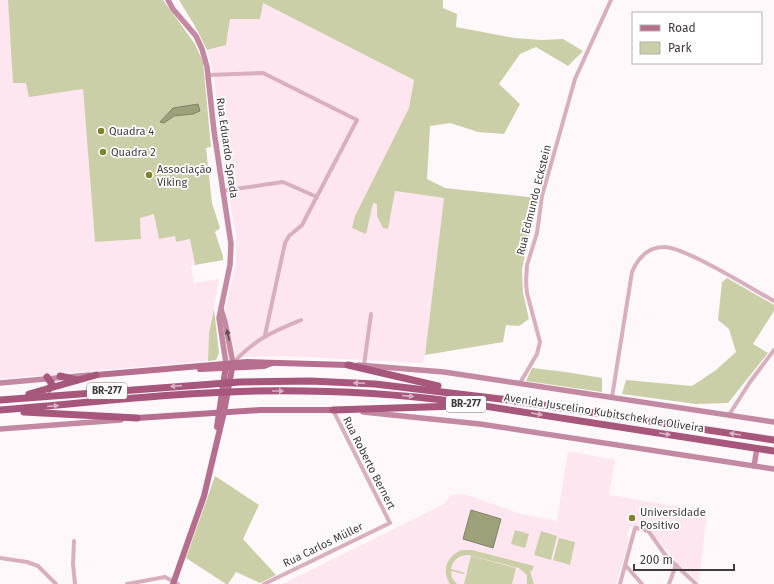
<svg xmlns="http://www.w3.org/2000/svg" width="774" height="584" font-family="'Fira Sans',sans-serif">
  <style>
    .built { fill: #fee6f0 }
    .green { fill: #cacfa7 }
    .water { fill: #9ca179; stroke: #818267 }
    .lines { fill: none; stroke-linecap: round; stroke-linejoin: round }
    .street { stroke: #d7afbf; stroke-width: 4 }
    .secondary { stroke: #c489a2; stroke-width: 5.5 }
    .primary { stroke: #b56e8e; stroke-width: 6 }
    .highway { stroke: #a7567c; stroke-width: 7 }
    .oneway { fill: #624e56 }
    .oneway2 { fill: #d7b3c4 }
    .poi-dot { fill: #7d832e; stroke: #fff; stroke-width: 1.5 }
    .labels { text-anchor: middle; dominant-baseline: central; stroke-width: 3.5; stroke-linejoin: round; paint-order: stroke }
    .shield { fill: #fff; stroke: #7a7577; stroke-width: 1 }
    .shield-label { font-size: 10px; font-weight: bold; fill: #413a3d }
    .poi-label { font-size: 11px; fill: #413a3d; stroke: #fff; text-anchor: start }
    .street-label { font-size: 11px; fill: #413a3d; stroke: #fff }
  </style>
  <rect width="100%" height="100%" fill="#fef8fa"/>
  <!-- built -->
  <g class="built">
    <polygon points="0,0 76,0 95,242 141,239 140,218 154,214 175,236 190,239 195,265 191,266 194,283 219,279 209,333 208,361 0,379"/>
    <polygon points="263,3 414,80 409,108 355,216 373,203 377,204 377,216 395,191 444,198 425,355 422,363 286,356 236,357 225,310 236,262 236,235 227,187 213,71 207,50 226,45 230,19"/>
    <polygon points="568,451 615,460 609,495 704,511 707,514 699,582 679,565 651,532 642,527 634,526 629,527 627,548 616,584 283,584 444,504 451,495 464,494 521,514 557,521"/>
  </g>
  <!-- green -->
  <g class="green">
    <polygon points="8,0 163,0 195,44 203,62 211,147 206,148 212,203 220,228 215,232 223,256 223,260 195,265 190,239 176,242 175,236 159,239 154,214 140,218 141,239 95,242 83,89 29,97 26,83 13,83"/>
    <polygon points="179,0 443,0 443,8 457,14 456,27 514,38 542,40 563,39 583,51 568,66 536,47 520,54 499,84 520,104 504,134 478,132 450,123 430,126 427,179 445,188 538,198 522,269 523,293 529,319 519,326 506,325 503,342 425,355 444,198 395,191 388,229 383,228 377,216 377,204 373,203 366,234 352,228 355,216 409,108 414,80 263,3 260,19 230,19 226,45 207,50 196,28"/>
    <polygon points="727,278 774,305 774,311 753,344 768,353 728,403 696,404 622,394 626,380 692,386 716,370 736,352 729,329 718,320 722,282"/>
    <polygon points="214,309 219,353 216,360 208,361 209,333"/>
    <polygon points="532,368 566,372 602,378 602,392 526,381"/>
    <polygon points="215,476 259,505 243,539 276,575 260,583 236,572 228,584 226,584 186,558"/>
    <polygon points="515,530 529,534 525,548 511,544"/>
    <polygon points="541,531 557,536 551,560 534,555"/>
    <polygon points="559,538 575,542 570,565 553,560"/>
    <path d="M462 550H472L534 566 532 571H530L534 584H527V575L519 568 468 555C459 555 453 560 451 569L465 573 464 574 451 571 452 578 457 584H450C441 571 447 555 462 550Z"/>
    <polygon points="471,556 516,568 512,584 464,584"/>
  </g>
  <!-- water -->
  <g class="water">
    <polygon points="198,104 200,111 193,114 174,116 164,123 160,122 173,108"/>
    <polygon points="471,510 501,519 493,548 463,539"/>
  </g>
  <g class="lines">
    <!-- street -->
    <g class="street">
      <polyline points="208,75 263,73 357,120 302,225 289,236 285,243 265,335"/>
      <polyline points="222,191 283,182 317,197"/>
      <path d="M233 363C257 338 270 333 301 320"/>
      <polyline points="364,365 371,314"/>
      <polyline points="520,383 537,354 540,342 527,293 526,282 527,265 537,233 542,196 575,79 611,0"/>
      <path d="M612 397 632 272C638 258 648 247 664 247 685 247 752 289 774 301"/>
      <polyline points="729,415 750,382 774,350"/>
      <polyline points="74,541 73,564 75,584"/>
      <polyline points="0,558 27,562 38,566 56,584"/>
      <polyline points="626,566 642,584"/>
      <polyline points="127,584 165,577 178,584"/>
      <polyline points="264,584 390,523 333,410"/>
      <polyline points="620,584 635,528 643,529 649,532 666,556 696,584"/>
      <polyline points="669,584 676,565"/>
    </g>
    <!-- secondary -->
    <g class="secondary">
      <polyline points="168,0 173,9 196,36 202,49 207,67 214,131 231,244 230,265 219,318 226,363"/>
      <polyline points="221,309 225,322 233,363"/>
      <polyline points="358,365 444,372 774,422"/>
      <polyline points="0,383 90,375"/>
      <polyline points="363,412 480,424 774,469"/>
      <polyline points="0,429 121,420"/>
      <polyline points="754,466 757,448"/>
    </g>
    <!-- primary -->
    <g class="primary">
      <polyline points="200,369 264,366 272,363"/>
      <polyline points="96,375 247,362 348,365"/>
      <polyline points="137,418 260,410 333,410"/>
      <polyline points="217,427 226,365"/>
      <polyline points="173,584 204,496 224,412 233,363"/>
    </g>
    <!-- highway -->
    <g class="highway">
      <polyline points="348,365 438,386"/>
      <polyline points="60,376 77,380"/>
      <polyline points="47,377 52,384 49,389"/>
      <polyline points="29,394 96,375"/>
      <polyline points="0,400 240,382 310,381 375,384 509,400 774,440"/>
      <path d="M0 410C85 403 171 393 256 391 323 390 391 393 458 402L774 451"/>
      <polyline points="333,410 457,406"/>
      <polyline points="24,412 137,418"/>
    </g>
  </g>
  <!-- one-way arrows -->
  <defs><path id="oneway-solid" d="M-6-.8H1V-3.2L6.5 0L1 3.2V.8H-6Z"/></defs>
  <use class="oneway" href="#oneway-solid" transform="translate(228 335) rotate(-102)"/>
  <g class="oneway2">
    <use href="#oneway-solid" transform="translate(359 383) rotate(-177)"/>
    <use href="#oneway-solid" transform="translate(176 386) rotate(176)"/>
    <use href="#oneway-solid" transform="translate(278 391)"/>
    <use href="#oneway-solid" transform="translate(408 396) rotate(5)"/>
    <use href="#oneway-solid" transform="translate(53 406) rotate(-5)"/>
    <use href="#oneway-solid" transform="translate(537 414) rotate(9)"/>
    <use href="#oneway-solid" transform="translate(665 434) rotate(9)"/>
    <use href="#oneway-solid" transform="translate(735 434) rotate(-171)"/>
  </g>
  <!-- markers -->
  <g class="poi-dot">
    <circle cx="101" cy="131" r="4"/>
    <circle cx="103" cy="152" r="4"/>
    <circle cx="149" cy="175" r="4"/>
    <circle cx="632" cy="518" r="4"/>
  </g>
  <g class="labels">
    <!-- shield labels -->
    <g class="shield">
      <rect x="87" y="383" width="40" height="16" rx="3"/>
      <rect x="446" y="396" width="40" height="16" rx="3"/>
    </g>
    <g class="shield-label">
      <text x="107" y="391">BR-277</text>
      <text x="466" y="404">BR-277</text>
    </g>
    <!-- poi labels -->
    <g class="poi-label">
      <text x="109" y="131">Quadra 4</text>
      <text x="111" y="152">Quadra 2</text>
      <text x="157" y="169">Associação<tspan x="157" dy="13">Viking</tspan></text>
      <text x="640" y="512">Universidade<tspan x="640" dy="13">Positivo</tspan></text>
    </g>
    <!-- street labels -->
    <g class="street-label">
      <text transform="translate(227 148) rotate(82)">Rua Eduardo Sprada</text>
      <text transform="translate(534 200) rotate(-76)">Rua Edmundo Eckstein</text>
      <text transform="translate(604 413) rotate(9)">Avenida Juscelino Kubitschek de Oliveira</text>
      <text transform="translate(369 463) rotate(63)">Rua Roberto Bernert</text>
      <text transform="translate(323 545) rotate(-26)">Rua Carlos Müller</text>
    </g>
  </g>
  <!-- legend -->
  <rect x="632" y="12" width="130" height="52" fill="#ffffff" stroke="#b3b0b1"/>
  <rect x="640" y="25" width="20" height="6" fill="#b56e8e" stroke="#b3b0b1"/>
  <text x="668" y="32" font-size="12" fill="#413a3d">Road</text>
  <rect x="640" y="42" width="20" height="12" fill="#cacfa7" stroke="#b3b0b1"/>
  <text x="668" y="52" font-size="12" fill="#413a3d">Park</text>
  <!-- scale -->
  <path d="M634 564v6h100v-6" fill="none" stroke="#413a3d" stroke-width="2"/>
  <text x="640" y="564" font-size="12" fill="#413a3d" stroke="#ffffff" stroke-width="3" paint-order="stroke">200 m</text>
</svg>
